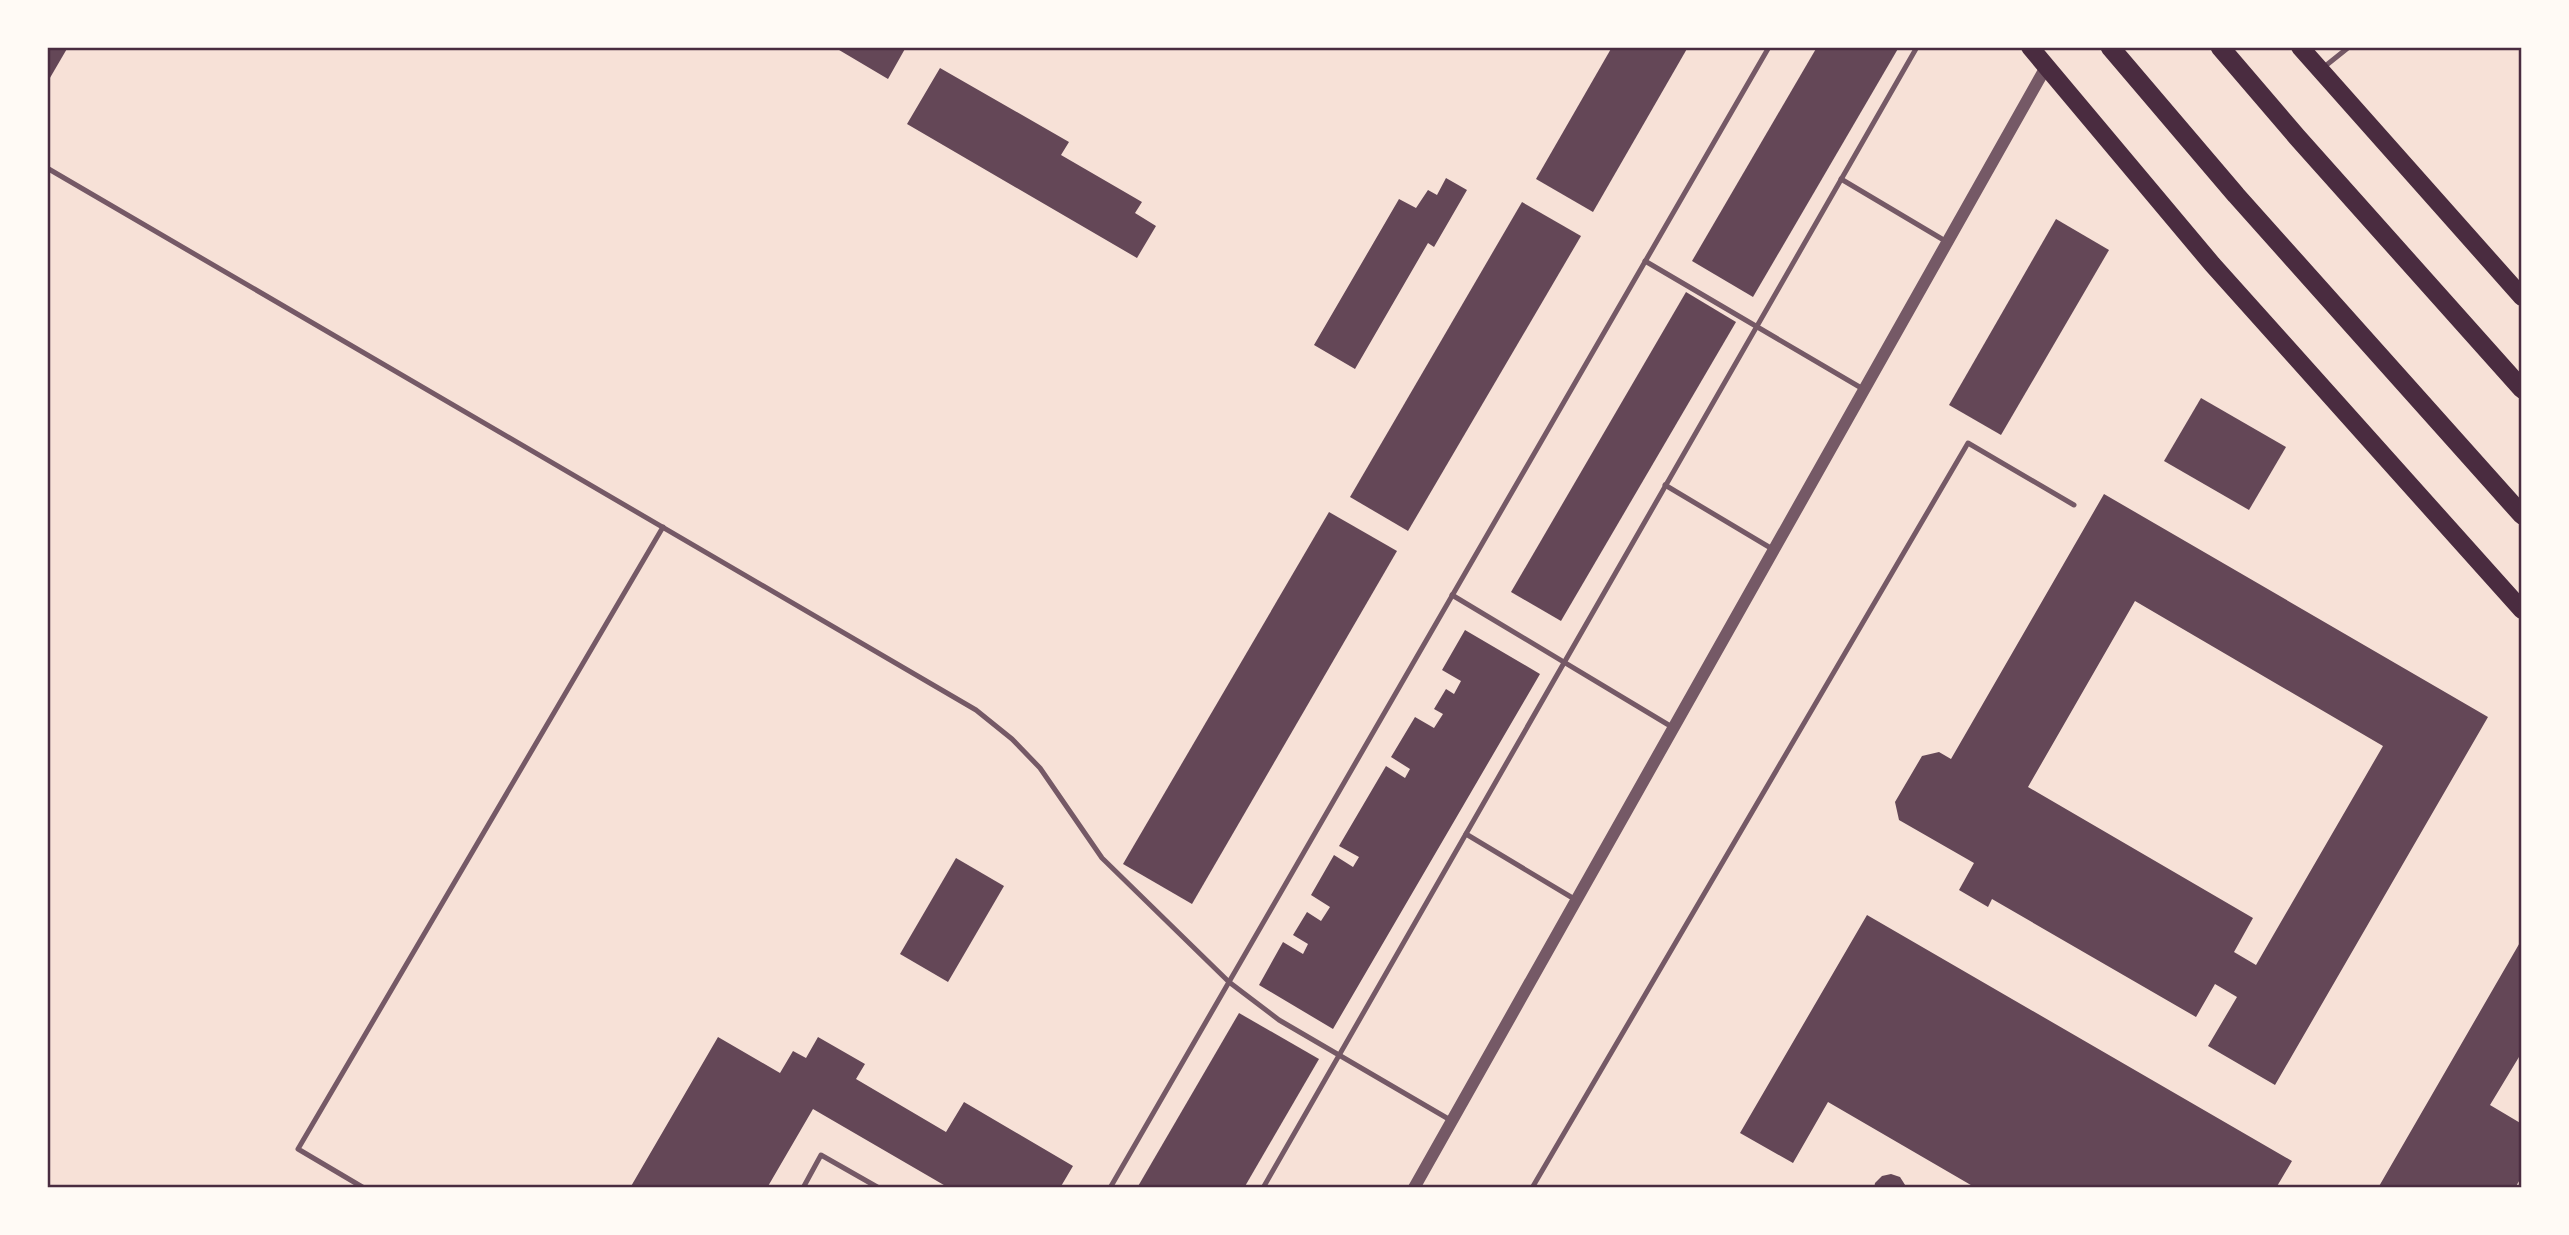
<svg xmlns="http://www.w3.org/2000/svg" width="2569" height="1235" font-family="'Fira Sans Condensed',sans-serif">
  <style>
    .building { fill: #644757; fill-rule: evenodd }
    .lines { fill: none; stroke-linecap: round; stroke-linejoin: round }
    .service { stroke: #755966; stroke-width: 5 }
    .tertiary { stroke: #755966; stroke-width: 12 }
    .primary { stroke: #4a2c40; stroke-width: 18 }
    .trunk { stroke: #4a2c40; stroke-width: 19 }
    .neatline { fill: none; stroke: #4a2c40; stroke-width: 2.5 }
  </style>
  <rect width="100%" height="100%" fill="#f7e1d7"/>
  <!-- building -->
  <g class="building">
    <polygon points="47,47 68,47 47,83"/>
    <polygon points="834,47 906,47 888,79"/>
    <polygon points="1612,47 1688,47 1593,212 1536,179"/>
    <polygon points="1817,47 1899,47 1753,297 1692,261"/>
    <polygon points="940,68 1069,142 1061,155 1142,202 1135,213 1156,226 1137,258 907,124"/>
    <polygon points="1446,178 1467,190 1434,247 1428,243 1355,369 1314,345 1399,199 1416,208 1428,190 1437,195"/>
    <polygon points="1522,202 1581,236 1408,531 1350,497"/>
    <polygon points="2056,219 2109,250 2001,435 1949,405"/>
    <polygon points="1686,292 1736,322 1561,621 1511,592"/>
    <polygon points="2201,398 2286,447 2249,510 2164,461"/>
    <path d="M2104 494 2488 717 2275 1085 2208 1046 2237 997 2215 984 2196 1017 1992 899 1988 907 1959 890 1974 863 1899 820 1895 802 1922 756 1939 752 1951 759ZM2135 601 2383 746 2256 965 2234 952 2253 918 2028 787Z"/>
    <polygon points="1329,512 1397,551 1192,904 1123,864"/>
    <polygon points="1465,630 1540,674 1333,1029 1259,985 1283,942 1303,954 1308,944 1293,935 1307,912 1321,921 1330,907 1311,895 1334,855 1353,867 1359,857 1339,846 1386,766 1405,778 1410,769 1391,757 1415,717 1434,728 1443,714 1434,709 1446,689 1454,694 1461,681 1442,670"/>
    <polygon points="956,858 1004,886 948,982 900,954"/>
    <polygon points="1867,915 2292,1161 2276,1188 1976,1188 1828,1102 1793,1163 1740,1133"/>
    <polygon points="2522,939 2522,1052 2490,1105 2522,1124 2522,1176 2515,1188 2378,1188"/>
    <polygon points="1239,1013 1319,1059 1244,1188 1137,1188"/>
    <polygon points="718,1037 780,1073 793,1051 806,1058 818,1037 865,1064 856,1079 946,1132 964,1102 1073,1166 1060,1188 949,1188 813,1109 767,1188 630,1188"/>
    <polygon points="1891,1174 1900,1177 1907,1188 1874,1188 1875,1183 1882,1176"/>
  </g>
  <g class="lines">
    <!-- service -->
    <g class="service">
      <polyline points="2324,67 2349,47"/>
      <polyline points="47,168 976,710 1012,739 1040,768 1102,858 1229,982 1279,1020 1452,1121"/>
      <polyline points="1841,179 1947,242"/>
      <polyline points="1645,261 1863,389"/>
      <polyline points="1665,485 1774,550"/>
      <polyline points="1452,595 1672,727"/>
      <polyline points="1466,834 1576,900"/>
      <polyline points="364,1188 298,1149 663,527"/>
      <polyline points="803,1188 821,1155 879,1188"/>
      <polyline points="1110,1188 1769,47"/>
      <polyline points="1263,1188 1917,47"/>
      <polyline points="1532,1188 1968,443 2074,505"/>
    </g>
    <!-- tertiary -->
    <polyline class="tertiary" points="1414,1188 2046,67"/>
    <!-- primary -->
    <g class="primary">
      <polyline points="2030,47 2212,264 2522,610"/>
      <polyline points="2300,47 2522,297"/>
    </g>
    <!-- trunk -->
    <g class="trunk">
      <polyline points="2110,47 2236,195 2522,515"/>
      <polyline points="2220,47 2297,137 2522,389"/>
    </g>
  </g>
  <!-- border -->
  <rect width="2569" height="1235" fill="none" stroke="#fffaf5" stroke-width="98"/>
  <rect x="49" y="49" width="2471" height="1137" class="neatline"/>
</svg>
